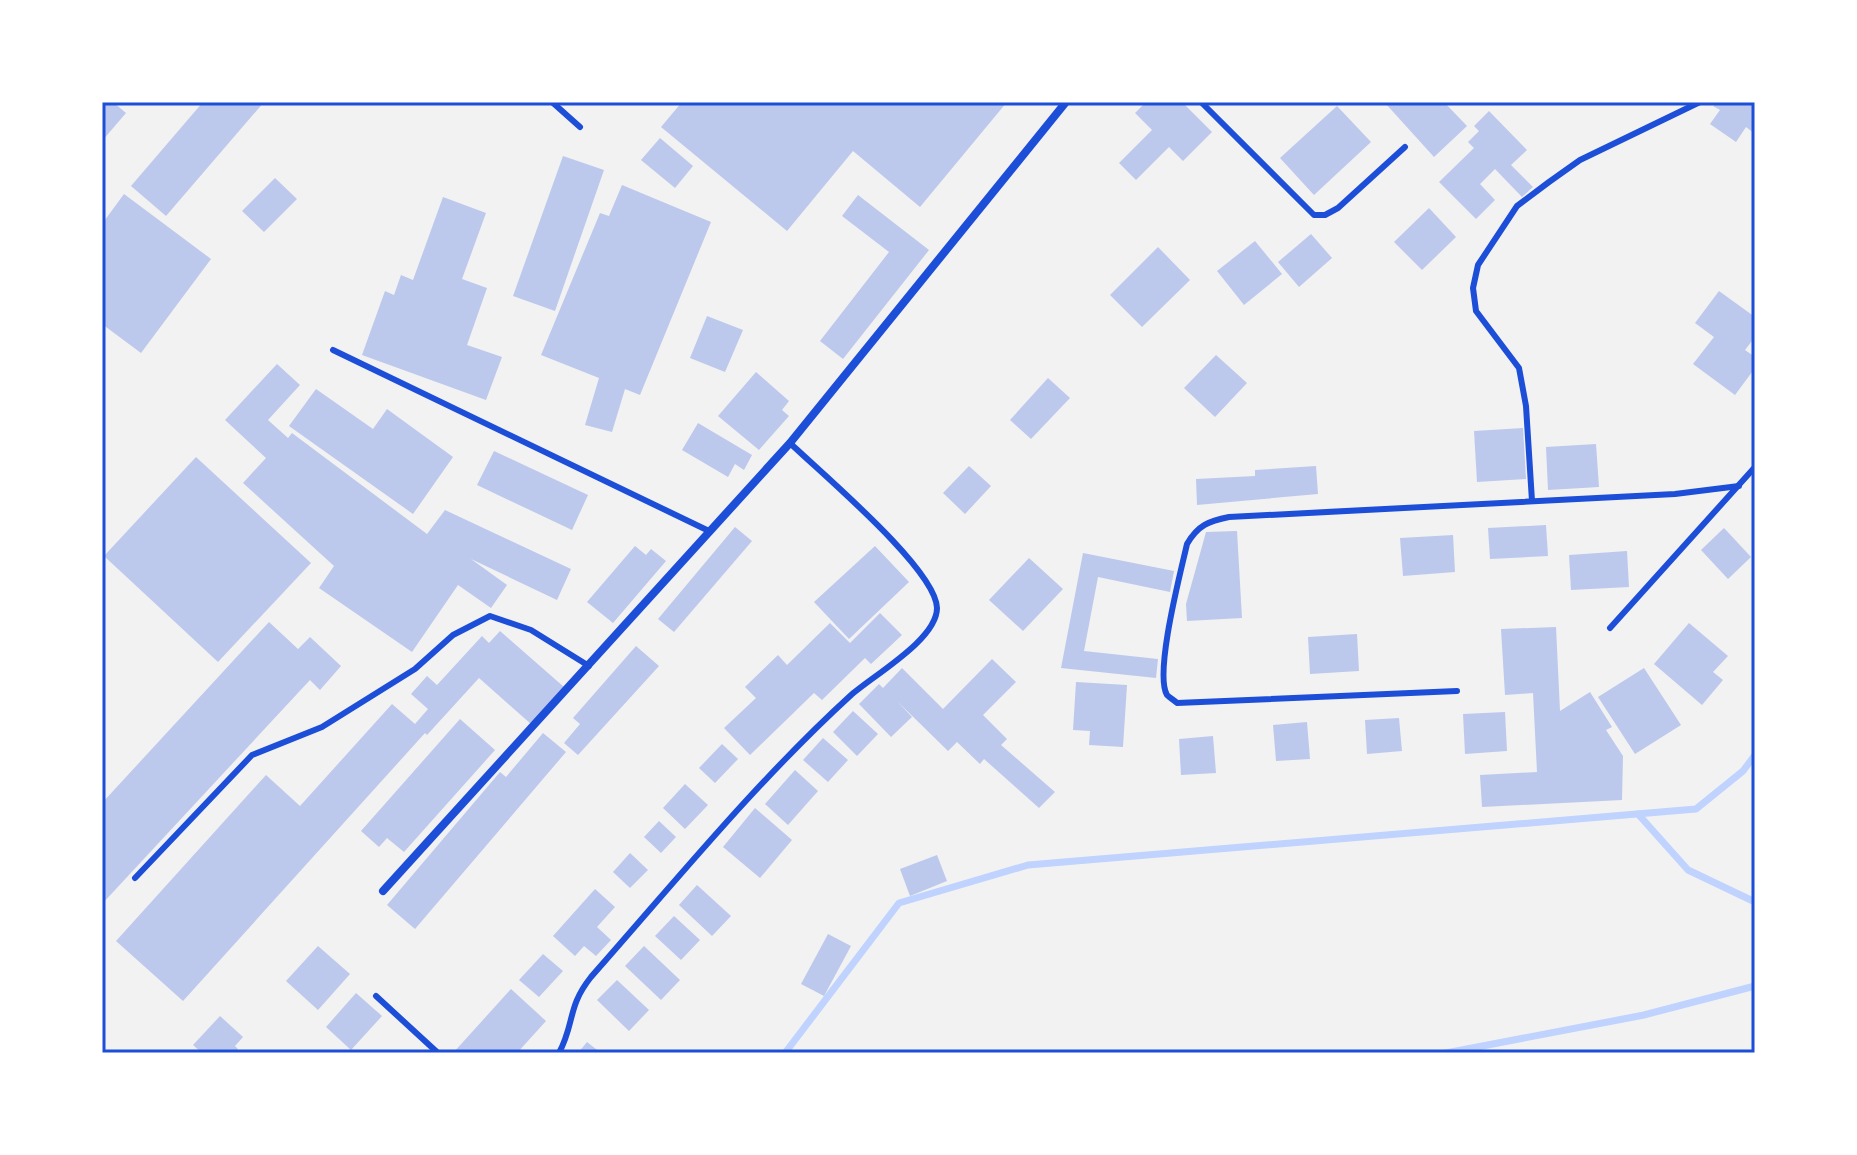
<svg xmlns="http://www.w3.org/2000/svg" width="1857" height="1155" font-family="Mulish,sans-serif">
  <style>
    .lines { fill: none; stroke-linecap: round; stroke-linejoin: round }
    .stream { stroke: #bfd3fe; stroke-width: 7 }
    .building { fill: #bdc9ec }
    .service { stroke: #1d4ed8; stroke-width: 6 }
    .minor { stroke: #1d4ed8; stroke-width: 8 }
    .neatline { fill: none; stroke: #1d4ed8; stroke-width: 3 }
  </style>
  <rect width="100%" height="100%" fill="#f2f2f2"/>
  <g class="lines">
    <!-- stream -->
    <g class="stream">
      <polyline points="1638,814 1688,870 1755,902"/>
      <polyline points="785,1053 899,903 1028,865 1696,809 1743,771 1755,755"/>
      <polyline points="1446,1053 1644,1015 1755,986"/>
    </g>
  </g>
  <!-- building -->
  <g class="building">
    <polygon points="102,102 113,102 126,113 102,141"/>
    <polygon points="203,102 264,102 166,216 131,186"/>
    <polygon points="682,102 1007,102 920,207 853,151 787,231 661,127"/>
    <polygon points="1146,102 1182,102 1212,132 1183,161 1169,147 1136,180 1119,163 1152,130 1135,113"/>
    <polygon points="1388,102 1444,102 1467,126 1434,157 1386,104"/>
    <polygon points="1720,102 1755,102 1755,134 1746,127 1736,142 1710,124 1720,110 1713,106"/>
    <polygon points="1337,106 1371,142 1314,195 1280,158"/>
    <polygon points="1489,111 1527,150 1511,165 1533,187 1522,197 1495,169 1480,184 1495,200 1476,219 1439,182 1474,148 1468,142 1479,131 1474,126"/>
    <polygon points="660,138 693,166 675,188 641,160"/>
    <polygon points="563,156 604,170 555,311 513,296"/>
    <polygon points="275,178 297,199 264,232 242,211"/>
    <polygon points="622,185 711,222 640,395 625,389 612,432 585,425 599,378 541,355 600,213 609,216"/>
    <polygon points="124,194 211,259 141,353 102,324 102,224"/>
    <polygon points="858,195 929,250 843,359 820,341 889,252 842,216"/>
    <polygon points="443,197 486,213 462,279 487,288 467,345 502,357 486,400 362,355 385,291 394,295 401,275 413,280"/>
    <polygon points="1429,208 1456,237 1422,270 1394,242"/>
    <polygon points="1311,234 1332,258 1299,287 1278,262"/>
    <polygon points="1255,241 1282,274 1244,305 1217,271"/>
    <polygon points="1158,247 1190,280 1142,327 1110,295"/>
    <polygon points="1719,291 1755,317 1755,337 1745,350 1755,357 1755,368 1735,395 1693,364 1714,337 1695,323"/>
    <polygon points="707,316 743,330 725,372 690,358"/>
    <polygon points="1216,355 1247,383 1215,417 1184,388"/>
    <polygon points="277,364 300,385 268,420 288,438 292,433 427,534 445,510 571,569 557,600 471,559 507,585 491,608 458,585 412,652 319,588 334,566 243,483 266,458 225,420"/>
    <polygon points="756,372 789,401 782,410 789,416 759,450 718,416"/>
    <polygon points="1048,378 1070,398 1031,439 1010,420"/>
    <polygon points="316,389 373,429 387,409 453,457 413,514 289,426"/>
    <polygon points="698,423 752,455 744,470 735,464 728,477 682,450"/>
    <polygon points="1523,428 1526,479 1477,482 1474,431"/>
    <polygon points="1596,444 1599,487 1548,490 1546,447"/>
    <polygon points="494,451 588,495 572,530 477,485"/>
    <polygon points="196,457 311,563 218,662 104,556"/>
    <polygon points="969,466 991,486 965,514 943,493"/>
    <polygon points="1316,466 1318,494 1197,505 1196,479 1255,476 1255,470"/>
    <polygon points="1546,525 1548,556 1490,559 1488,528"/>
    <polygon points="735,527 752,541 674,632 658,619"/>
    <polygon points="1724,528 1751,557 1728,579 1701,550"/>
    <polygon points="1237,531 1242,618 1187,621 1186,604 1206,532"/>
    <polygon points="1453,535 1455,572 1403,576 1400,538"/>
    <polygon points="635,546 646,555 651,549 666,561 613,623 587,602"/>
    <polygon points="875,546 909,582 849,639 814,602"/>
    <polygon points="1627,551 1629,587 1571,590 1569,555"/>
    <polygon points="1083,553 1174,571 1170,592 1098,577 1084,651 1158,659 1156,678 1061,668"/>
    <polygon points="1029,558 1063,589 1023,631 989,600"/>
    <polygon points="880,613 902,635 871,664 865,658 822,700 814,693 750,755 724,728 756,698 745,687 778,655 787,665 830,623 850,643"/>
    <polygon points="269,622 298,649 310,637 341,666 320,690 310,680 102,904 102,803"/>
    <polygon points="1689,623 1728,656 1713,672 1723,680 1702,705 1654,664"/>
    <polygon points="1556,627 1560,711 1590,692 1612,727 1606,730 1623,756 1622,800 1482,807 1480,775 1537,772 1533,693 1505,695 1501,629"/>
    <polygon points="500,631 564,687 531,724 479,678 427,735 425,733 183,1001 116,941 266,775 300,806 392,704 415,724 428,709 411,694 427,676 437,685 482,636 489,643"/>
    <polygon points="1357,634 1359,671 1310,674 1308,637"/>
    <polygon points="636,646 659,666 578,755 564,743 580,724 573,718"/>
    <polygon points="992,659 1016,682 983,715 1007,739 1001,745 1055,792 1039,808 984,759 980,764 957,742 948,751 898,702 912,717 891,737 859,704 879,684 883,688 902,668 943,709"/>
    <polygon points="1644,668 1681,725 1635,754 1598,697"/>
    <polygon points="1076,682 1127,685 1123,747 1089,745 1090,731 1073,730"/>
    <polygon points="853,711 878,734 857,756 833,732"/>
    <polygon points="1505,712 1507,751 1465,754 1463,714"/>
    <polygon points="1399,718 1402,751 1367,754 1365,720"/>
    <polygon points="460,719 495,750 404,852 387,838 379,847 361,831"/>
    <polygon points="1307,722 1310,759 1276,761 1273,725"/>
    <polygon points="543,733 566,752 415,929 387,905 500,772 506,777"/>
    <polygon points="1213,736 1216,773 1181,775 1179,739"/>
    <polygon points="823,738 848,760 828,782 803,760"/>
    <polygon points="722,744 738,759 715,783 699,768"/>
    <polygon points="795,770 818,791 788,825 765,804"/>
    <polygon points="685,784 708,805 685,829 663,808"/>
    <polygon points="755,808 792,840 760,878 723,847"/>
    <polygon points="659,821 676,837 661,853 644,837"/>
    <polygon points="630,853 648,870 630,888 613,872"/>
    <polygon points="937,855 947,881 910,896 900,869"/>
    <polygon points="697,885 731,916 712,936 679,905"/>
    <polygon points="595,889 615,907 597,927 611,940 596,956 584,946 575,956 553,936"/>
    <polygon points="674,916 700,940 681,960 655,936"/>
    <polygon points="828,934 851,946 824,996 801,984"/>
    <polygon points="318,946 350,974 318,1010 286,981"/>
    <polygon points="644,946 680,980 661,1000 625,966"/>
    <polygon points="543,954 563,971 539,997 519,980"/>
    <polygon points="617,980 649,1010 629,1031 597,1000"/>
    <polygon points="511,989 546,1021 517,1053 453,1053"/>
    <polygon points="356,993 382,1016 351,1050 326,1027"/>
    <polygon points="220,1016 243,1037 235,1046 238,1049 234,1053 202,1053 193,1045"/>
    <polygon points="587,1042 601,1053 578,1053"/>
  </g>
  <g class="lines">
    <!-- service -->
    <g class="service">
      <polyline points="552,102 580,127"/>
      <polyline points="1201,102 1314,215 1325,215 1338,208 1405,147"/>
      <polyline points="333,350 709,531"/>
      <polyline points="1532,501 1526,406 1519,368 1476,311 1473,288 1478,265 1517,206 1549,182 1580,160 1700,102"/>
      <polyline points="1610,628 1755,467"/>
      <path d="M1457 691 1177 703C1174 700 1170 698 1167 695 1154 673 1181 571 1187 544 1198 525 1209 521 1229 517L1675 494 1739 486"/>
      <polyline points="135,878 252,755 322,727 415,669 453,635 490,616 531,630 589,666"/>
      <polyline points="376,996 438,1053"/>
      <path d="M559 1053C575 1023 567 1007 591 977 675 882 756 782 850 696 872 676 937 640 937 608 936 569 821 473 790 443"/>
    </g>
    <!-- minor -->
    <polyline class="minor" points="383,891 790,443 1066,102"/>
  </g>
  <!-- border -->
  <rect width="1857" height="1155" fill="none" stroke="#ffffff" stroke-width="208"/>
  <rect x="104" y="104" width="1649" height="947" class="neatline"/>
</svg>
